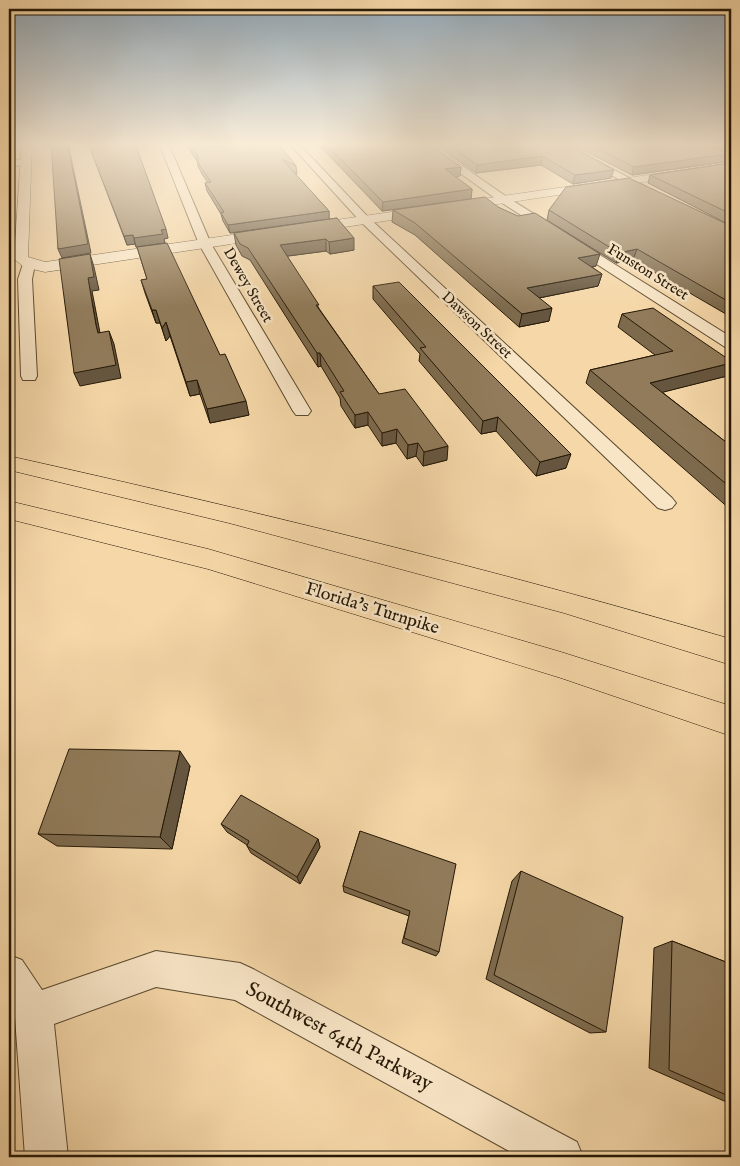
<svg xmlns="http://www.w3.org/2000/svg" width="740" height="1166" font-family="'IM FELL English',serif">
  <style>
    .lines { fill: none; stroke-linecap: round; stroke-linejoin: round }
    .minor-casing { stroke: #59482e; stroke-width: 2 }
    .tertiary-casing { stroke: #59482e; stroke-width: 1 }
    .motorway-casing { stroke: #251806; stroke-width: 1 }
    .minor { fill: #f8e5c6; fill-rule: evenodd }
    .tertiary { fill: #f8e5c6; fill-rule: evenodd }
    .motorway { fill: #f5d7a8; fill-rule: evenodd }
    .wall { fill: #7d6a4d; stroke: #251806 }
    .shaded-wall { fill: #66563f; stroke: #251806 }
    .building { fill: #917b5a; stroke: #251806 }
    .labels { text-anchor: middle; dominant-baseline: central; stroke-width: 5; stroke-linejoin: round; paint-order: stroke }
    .far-street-label { font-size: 15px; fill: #251806; stroke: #f8e5c6 }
    .street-label { font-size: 18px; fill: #251806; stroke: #f8e5c6 }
    .near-street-label { font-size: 21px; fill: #251806; stroke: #f8e5c6 }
  </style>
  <rect width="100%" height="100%" fill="#f5d7a8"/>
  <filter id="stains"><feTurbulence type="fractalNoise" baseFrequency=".004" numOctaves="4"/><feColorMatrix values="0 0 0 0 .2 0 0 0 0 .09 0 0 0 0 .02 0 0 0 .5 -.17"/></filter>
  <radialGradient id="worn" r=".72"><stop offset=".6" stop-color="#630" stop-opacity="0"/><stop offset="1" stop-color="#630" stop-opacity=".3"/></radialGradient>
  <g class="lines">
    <!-- minor casing -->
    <g class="minor-casing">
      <g id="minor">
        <polygon points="159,143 168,143 211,244 311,411 308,415 296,415 293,411 199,244"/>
        <polygon points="289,143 298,143 368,217 672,498 676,503 672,508 665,510 658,508 360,221"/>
        <polygon points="418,143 429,143 507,197 731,337 731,349 725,347 499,201"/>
        <polygon points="552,143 564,143 657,193 652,196 648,195"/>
        <polygon points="687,143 700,143 731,157 731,163"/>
        <polygon points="25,159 28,160 28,164 9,167 9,161"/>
        <polygon points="29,260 35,264 32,279 37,376 35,380 23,380 21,376 18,279 23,264"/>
        <polygon points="156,951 240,963 253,969 577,1142 583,1157 520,1157 235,1000 156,987 54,1024 68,1157 25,1157 15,1017 9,1007 9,955 22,960 42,990"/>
      </g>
    </g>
    <!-- tertiary casing -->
    <g class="tertiary-casing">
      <polygon id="tertiary" points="22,143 32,143 28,257 45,262 731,163 731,169 45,272 24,267 14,259"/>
    </g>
    <!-- motorway casing -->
    <g class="motorway-casing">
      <g id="motorway">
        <path d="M9 456C251 510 493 569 731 639V665L564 613 229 523 9 470Z"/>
        <polygon points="9,501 208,549 561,652 731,706 731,736 561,678 208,569 9,519"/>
      </g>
    </g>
    <!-- minor -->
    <use href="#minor" class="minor"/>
    <!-- tertiary -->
    <use href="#tertiary" class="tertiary"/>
    <!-- motorway -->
    <use href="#motorway" class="motorway"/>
  </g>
  <!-- wall -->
  <g class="wall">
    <polygon points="88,143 135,143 168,238 164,239 165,243 136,247 135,244 127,245"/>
    <polygon points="185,143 278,143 296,166 297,174 294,173 329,211 329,219 230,233 223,221 221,214 207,191 205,183 208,183 202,174 198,166 197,161"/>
    <polygon points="317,143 427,143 461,167 460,176 454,176 472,189 471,199 382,211"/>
    <polygon points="433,143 565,143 611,178 573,184 541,165 476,173"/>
    <polygon points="569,143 705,143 724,162 632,175"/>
    <polygon points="705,143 731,143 731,155"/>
    <polygon points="731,163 731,317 633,260 616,263 547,220 549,210 726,223 648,183 650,175"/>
    <polygon points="498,207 596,266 592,267 602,274 598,286 539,298 549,321 519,327 415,235 392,222 393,210"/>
    <polygon points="337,218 354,250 330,254 326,251 287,256 320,310 379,394 447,460 423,466 416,456 407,459 396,443 382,446 368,425 355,428 341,406 340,398 321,366 318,367 250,260 242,256 236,245 234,233"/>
    <polygon points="137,247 249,415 210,423 200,394 190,396 170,336 166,341 160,323 156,323 145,293 141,280 147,279"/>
    <polygon points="373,286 566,468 536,476 496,431 481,434 419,361 420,354 373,299"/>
    <polygon points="622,314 727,376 662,392 731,446 731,510 586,383 590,370 655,355 618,327"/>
    <polygon points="190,766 172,849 57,846 38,834"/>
    <polygon points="221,824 318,839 320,847 300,884 251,853 247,846 247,845 227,832"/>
    <polygon points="360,831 439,952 436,956 402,943 409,916 344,892 343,886"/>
    <polygon points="521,871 606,1032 590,1033 486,979 512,881"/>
    <polygon points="672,941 731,964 731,1104 649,1068 654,948"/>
  </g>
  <!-- shaded-wall -->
  <g class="shaded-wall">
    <polygon points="67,143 68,143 91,253 62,258 58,249"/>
    <polygon points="728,154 724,162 632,175 634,167"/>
    <polygon points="542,156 541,165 476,173 477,165"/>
    <polygon points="461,167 460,176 444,178 445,169"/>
    <polygon points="614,170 611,178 573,184 575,175"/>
    <polygon points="472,189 471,199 382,211 383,202"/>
    <polygon points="329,211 329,219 230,233 228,225"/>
    <polygon points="166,229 168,238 164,239 165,243 136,247 134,238"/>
    <polygon points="133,235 135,244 127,245 124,236"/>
    <polygon points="354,238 354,250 330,254 329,242"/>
    <polygon points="326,239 326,251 281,257 280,245"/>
    <polygon points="637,249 633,260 616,263 619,253"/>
    <polygon points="90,254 94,267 99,290 92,291 101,338 98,333 96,325 88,278"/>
    <polygon points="600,254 596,266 575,270 578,258"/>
    <polygon points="602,274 598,286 524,301 527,288"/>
    <polygon points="552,308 549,321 519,327 522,314"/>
    <polygon points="152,310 156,310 160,323 156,323"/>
    <polygon points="166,322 170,336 166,341 162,328"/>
    <polygon points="109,331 114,344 121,378 80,386 74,373"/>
    <polygon points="317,353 320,353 321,366 318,367"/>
    <polygon points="731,363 731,367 727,376 644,397 650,383"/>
    <polygon points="197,380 200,394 190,396 186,382"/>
    <polygon points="246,401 249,415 210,423 207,409"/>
    <polygon points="368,412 368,425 355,428 355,415"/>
    <polygon points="498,417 496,431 481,434 483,421"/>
    <polygon points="397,429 396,443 382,446 382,433"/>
    <polygon points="418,443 416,456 407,459 408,445"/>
    <polygon points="448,446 447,460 423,466 424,452"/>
    <polygon points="571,454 566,468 536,476 540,462"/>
    <polygon points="180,751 190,766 172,849 160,837"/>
    <polygon points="318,839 320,847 300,884 297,877"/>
  </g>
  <!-- building -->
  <g class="building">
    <polygon points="51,143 67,143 88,244 58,249"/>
    <polygon points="88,143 135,143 166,229 161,230 163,234 134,238 133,235 124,236"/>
    <polygon points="189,143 278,143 296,166 282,159 329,211 228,225 221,213 224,212 205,183 211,182 200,166 197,158 199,158"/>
    <polygon points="325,143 427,143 461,167 445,169 472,189 383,202"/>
    <polygon points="446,143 565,143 614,170 575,175 542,156 477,165"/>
    <polygon points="587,143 705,143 728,154 634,167"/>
    <polygon points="731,163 731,214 650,175"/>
    <polygon points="629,178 731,226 731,303 637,249 619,253 549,210 566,187"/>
    <polygon points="485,197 498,207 518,216 535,213 600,254 578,258 602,274 527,288 552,308 522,314 415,223 393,210"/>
    <polygon points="337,218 354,238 329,242 326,239 280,245 319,305 316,305 379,394 405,389 448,446 424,452 418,443 408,445 397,429 382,433 368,412 355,415 340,392 344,391 320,353 317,353 248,248 240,244 234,233"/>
    <polygon points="167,243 220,355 225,354 246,401 207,409 197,380 186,382 166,322 162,328 156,310 152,310 141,280 147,279 137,247"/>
    <polygon points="90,254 94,277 88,278 96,325 98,333 109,331 116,365 74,373 59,259"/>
    <polygon points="399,282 571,454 540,462 498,417 483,421 420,348 426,347 373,286"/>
    <polygon points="653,308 731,361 731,363 650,383 731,446 731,450 727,452 731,455 731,488 590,370 673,351 622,314"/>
    <polygon points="69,749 180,751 160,837 38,834"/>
    <polygon points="241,795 318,839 297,877 247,846 249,841 221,824"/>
    <polygon points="360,831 456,864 439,952 404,938 410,911 343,886"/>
    <polygon points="521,871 623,917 606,1032 494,975"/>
    <polygon points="672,941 731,964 731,1097 669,1070"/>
  </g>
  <!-- sky -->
  <linearGradient id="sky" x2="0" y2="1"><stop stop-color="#91a8b8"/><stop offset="0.47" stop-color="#faedd8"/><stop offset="1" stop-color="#faedd8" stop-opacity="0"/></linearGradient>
  <rect width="740" height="307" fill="url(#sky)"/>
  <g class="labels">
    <!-- far-street labels -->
    <g class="far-street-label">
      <text transform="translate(648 272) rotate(32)">Funston Street</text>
      <text transform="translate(248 285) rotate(60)">Dewey Street</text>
      <text transform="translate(477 325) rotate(43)">Dawson Street</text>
    </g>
    <!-- street labels -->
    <g class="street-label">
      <text transform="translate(372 609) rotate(17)">Florida's Turnpike</text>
    </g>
    <!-- near-street labels -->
    <g class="near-street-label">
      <text transform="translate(339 1037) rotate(28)">Southwest 64th Parkway</text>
    </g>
  </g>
  <!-- margin -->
  <rect width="740" height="1166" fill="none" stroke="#f5d7a8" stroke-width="30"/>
  <rect x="10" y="10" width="720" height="1146" fill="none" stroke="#251806" stroke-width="2.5"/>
  <rect x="15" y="15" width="710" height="1136" fill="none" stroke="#251806"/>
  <rect width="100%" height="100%" filter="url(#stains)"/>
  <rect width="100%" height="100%" fill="url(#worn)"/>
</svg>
